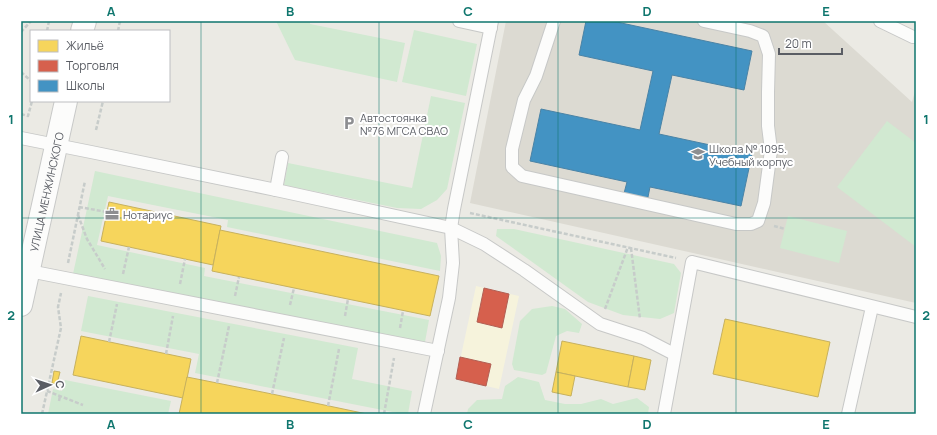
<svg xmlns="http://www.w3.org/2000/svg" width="937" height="435" font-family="Manrope,sans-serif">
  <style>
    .commercial { fill: #f6f3dc }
    .education { fill: #dcdad2 }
    .green { fill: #d1e9d1 }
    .homes { fill: #f6d55c; stroke: #c7b15e }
    .shops { fill: #d6604d; stroke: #b15f54 }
    .schools { fill: #4393c3; stroke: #4a83a6 }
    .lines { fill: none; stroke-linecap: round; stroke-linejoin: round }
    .service-casing { stroke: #c7c8c7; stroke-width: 14 }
    .secondary-casing { stroke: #c8c9c8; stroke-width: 24 }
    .path { stroke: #c7ccca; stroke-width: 2.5; stroke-dasharray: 4 2; stroke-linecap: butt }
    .service { stroke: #fcfcfb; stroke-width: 12 }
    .secondary { stroke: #fcfcfb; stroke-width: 22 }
    .grid { fill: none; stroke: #0f766e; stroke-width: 1; stroke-opacity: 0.55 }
    .labels { text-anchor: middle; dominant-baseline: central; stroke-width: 4; stroke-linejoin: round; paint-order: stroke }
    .poi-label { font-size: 11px; fill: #5a5d64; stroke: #fff; text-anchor: start }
    .street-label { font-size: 11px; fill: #5a5d64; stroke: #fff }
    .neatline { fill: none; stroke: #0f766e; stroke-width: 1.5 }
    .grid-label { font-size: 13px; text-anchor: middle; font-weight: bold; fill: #0f766e }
  </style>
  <rect width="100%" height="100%" fill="#ebeae4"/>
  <!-- commercial -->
  <polygon class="commercial" points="476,286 519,296 499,389 456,379"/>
  <!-- education -->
  <polygon class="education" points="506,21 823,21 912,102 916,88 916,303 470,203"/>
  <!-- green -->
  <g class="green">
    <polygon points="276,21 310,21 310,24 405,43 397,82 295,60"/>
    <polygon points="414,30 477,44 466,96 402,82"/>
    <polygon points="431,96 465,103 447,189 437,200 421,209 397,208 284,185 288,163 412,188"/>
    <polygon points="887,121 916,143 916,247 837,187"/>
    <polygon points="95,171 437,243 441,256 440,271 227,227 228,220 108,196 97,245 205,268 204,276 429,320 425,342 73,274"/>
    <polygon points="788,216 847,231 839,263 780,248"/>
    <polygon points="497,229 514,229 674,264 681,273 674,313 660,319 623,315 588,302 496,236"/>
    <polygon points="88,296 358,348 352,379 412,391 408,414 403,414 195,373 199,354 81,331"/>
    <polygon points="552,306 565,309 582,324 579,333 567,331 556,336 546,373 542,375 514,370 512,364 520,321 532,309"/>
    <polygon points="518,377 539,382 545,400 565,404 581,404 601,399 613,404 637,398 649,407 648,414 467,414 468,409 477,400 502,399 505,386"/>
    <polygon points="65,380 171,401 168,414 48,414 53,389 62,391"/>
  </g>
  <!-- homes -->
  <g class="homes">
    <polygon points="109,202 221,226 213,265 101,241"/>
    <polygon points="220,230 439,276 430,316 212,271"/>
    <polygon points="725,319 830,342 818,397 713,374"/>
    <polygon points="81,336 191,359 183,398 73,375"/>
    <polygon points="562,341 634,356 628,387 556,372"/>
    <polygon points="634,356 651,360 645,390 628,387"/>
    <polygon points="54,371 60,372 57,384 52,383"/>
    <polygon points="556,372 575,376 571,396 552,392"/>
    <polygon points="187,377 272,394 367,414 179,414"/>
  </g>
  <!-- shops -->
  <g class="shops">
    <polygon points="484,288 509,294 502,328 477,322"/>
    <polygon points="460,357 491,364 486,386 456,379"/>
  </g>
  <!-- schools -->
  <polygon class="schools" points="586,21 612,21 752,51 744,90 672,75 659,134 752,154 741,206 650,187 647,202 623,197 627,182 530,161 541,109 640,130 653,71 579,55"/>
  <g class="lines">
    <!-- service casing -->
    <g class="service-casing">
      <g id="service">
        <polyline points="459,21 491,28"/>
        <polyline points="554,21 536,76 524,100 512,149 512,167 522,176 736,224 751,224 758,221 764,203 771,150 768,126 768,92 769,54 763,36 750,31 704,21"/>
        <polyline points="880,21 913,37"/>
        <polyline points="21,138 91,152 276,190 451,228 484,244 524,270 600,324 643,338 674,354"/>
        <polyline points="276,190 282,157"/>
        <polyline points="29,271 438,351"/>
        <polyline points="424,414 449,298 453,263 451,228 454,209 492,21"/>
        <polyline points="664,414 692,262 916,317"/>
        <polyline points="848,414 872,307"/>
      </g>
    </g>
    <!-- secondary casing -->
    <g class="secondary-casing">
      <g id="secondary">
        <polyline points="82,31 85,21"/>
        <path id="s1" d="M21 305 66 101"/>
      </g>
    </g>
    <!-- path -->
    <g class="path">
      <polyline points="47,31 49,21"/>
      <polyline points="118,31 120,21"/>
      <polyline points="21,32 31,21"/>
      <polyline points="21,72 31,81"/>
      <polyline points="21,114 28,116 32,101"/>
      <polyline points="96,130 103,101"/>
      <polyline points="79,207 107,212"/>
      <polyline points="470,213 676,258"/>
      <polyline points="78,215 87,239 105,269"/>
      <polyline points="774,226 785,229"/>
      <polyline points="631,248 640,319"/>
      <polyline points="68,263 85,181"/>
      <polyline points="123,274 129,247"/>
      <polyline points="180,284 185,259"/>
      <polyline points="235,296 239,277"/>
      <polyline points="290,305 294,288"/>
      <polyline points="605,309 628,247"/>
      <polyline points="345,316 348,299"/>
      <polyline points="400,328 403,311"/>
      <polyline points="109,342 117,304"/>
      <polyline points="166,354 173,316"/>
      <polyline points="217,383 229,326"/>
      <polyline points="47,391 83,405"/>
      <polyline points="272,394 284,338"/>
      <polyline points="59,401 60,396"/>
      <polyline points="328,406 339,349"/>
      <polyline points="42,414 61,328 58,307 61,293"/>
      <polyline points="384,414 394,358"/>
    </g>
    <!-- service -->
    <use href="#service" class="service"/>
    <!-- secondary -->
    <use href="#secondary" class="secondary"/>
  </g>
  <!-- grid -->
  <path class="grid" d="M201 21V414M379 21V414M558 21V414M736 21V414M21 218H916"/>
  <!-- icons -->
  <defs>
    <g id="parking-bare" transform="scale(1.08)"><path d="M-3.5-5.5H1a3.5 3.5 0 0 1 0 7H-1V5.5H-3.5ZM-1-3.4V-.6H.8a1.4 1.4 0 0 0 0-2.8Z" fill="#8d8e91" stroke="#fff" stroke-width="2.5" paint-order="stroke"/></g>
    <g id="school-bare" transform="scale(1.08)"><path d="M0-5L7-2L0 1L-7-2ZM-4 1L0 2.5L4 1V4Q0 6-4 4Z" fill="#8d8e91" stroke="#fff" stroke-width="2.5" paint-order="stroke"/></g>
    <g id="office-bare" transform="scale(1.08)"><path d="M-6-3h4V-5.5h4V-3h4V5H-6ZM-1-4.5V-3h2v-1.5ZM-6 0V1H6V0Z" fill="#8d8e91" stroke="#fff" stroke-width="2.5" paint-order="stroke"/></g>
  </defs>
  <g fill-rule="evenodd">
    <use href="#parking-bare" x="349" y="123"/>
    <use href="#school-bare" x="698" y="154"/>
    <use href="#office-bare" x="112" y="214"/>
  </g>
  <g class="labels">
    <!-- poi labels -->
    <g class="poi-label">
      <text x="360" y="117">Автостоянка<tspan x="360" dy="13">№76 МГСА СВАО</tspan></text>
      <text x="709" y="148">Школа № 1095.<tspan x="709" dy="13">Учебный корпус</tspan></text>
      <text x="123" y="214">Нотариус</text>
    </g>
    <!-- street labels -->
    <g class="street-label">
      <text stroke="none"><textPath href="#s1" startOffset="116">УЛИЦА МЕНЖИНСКОГО</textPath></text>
    </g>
  </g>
  <!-- border -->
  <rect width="937" height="435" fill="none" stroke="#ffffff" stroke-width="44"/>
  <!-- legend -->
  <rect x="30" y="30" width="140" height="72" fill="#ffffff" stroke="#bdbec1"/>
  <rect x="38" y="40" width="20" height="12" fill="#f6d55c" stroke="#bdbec1"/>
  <text x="66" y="50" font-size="12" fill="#5a5d64">Жильё</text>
  <rect x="38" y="60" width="20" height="12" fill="#d6604d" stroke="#bdbec1"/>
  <text x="66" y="70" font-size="12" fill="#5a5d64">Торговля</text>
  <rect x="38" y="80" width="20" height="12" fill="#4393c3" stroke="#bdbec1"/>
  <text x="66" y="90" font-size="12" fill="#5a5d64">Школы</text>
  <!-- north arrow -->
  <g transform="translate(50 385) rotate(87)" stroke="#ffffff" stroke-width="3" paint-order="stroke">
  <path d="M0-3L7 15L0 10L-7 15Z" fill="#5a5d64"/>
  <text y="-6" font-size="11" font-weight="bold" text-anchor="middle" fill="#5a5d64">С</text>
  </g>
  <!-- scale -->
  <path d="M779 48v6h63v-6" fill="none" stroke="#5a5d64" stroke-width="2"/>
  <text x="785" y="48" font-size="12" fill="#5a5d64" stroke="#ffffff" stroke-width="3" paint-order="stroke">20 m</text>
  <rect x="22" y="22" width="893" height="391" class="neatline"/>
  <g class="grid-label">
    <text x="111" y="16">A</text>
    <text x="290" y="16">B</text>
    <text x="468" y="16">C</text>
    <text x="647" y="16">D</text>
    <text x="826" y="16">E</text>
    <text x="11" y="124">1</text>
    <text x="926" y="124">1</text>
    <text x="11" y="320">2</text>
    <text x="926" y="320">2</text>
    <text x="111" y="429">A</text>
    <text x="290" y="429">B</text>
    <text x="468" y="429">C</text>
    <text x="647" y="429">D</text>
    <text x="826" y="429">E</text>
  </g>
</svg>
